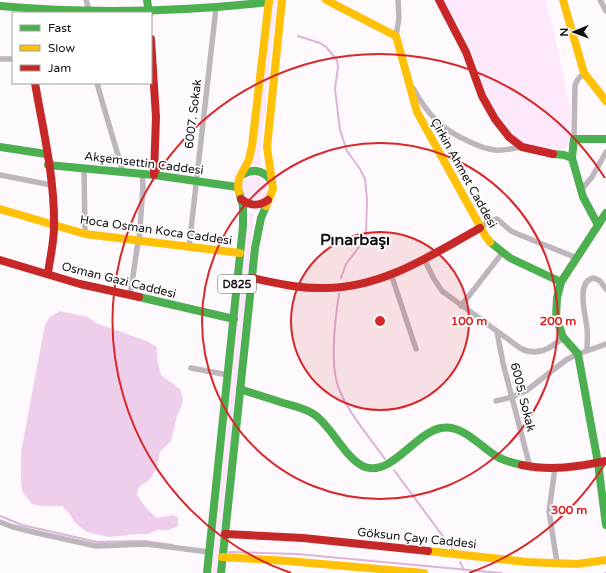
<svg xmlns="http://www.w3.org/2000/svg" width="606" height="573" font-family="'Varela Round',sans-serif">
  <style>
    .green { fill: #fee8fb }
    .forest { fill: #efceeb }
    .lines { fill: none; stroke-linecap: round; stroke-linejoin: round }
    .stream { stroke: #dcb4d8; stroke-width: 2 }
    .street { stroke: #beb6bd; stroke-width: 5.5 }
    .fast { stroke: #4caf50; stroke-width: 8 }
    .slow { stroke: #ffc107; stroke-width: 8 }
    .jam { stroke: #c62828; stroke-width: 8 }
    .ring { fill: none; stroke: #d62828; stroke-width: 2 }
    .labels { text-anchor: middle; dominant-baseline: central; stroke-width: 3.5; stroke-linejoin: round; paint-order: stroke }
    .shield { fill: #fff; stroke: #5a585a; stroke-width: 1 }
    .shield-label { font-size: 11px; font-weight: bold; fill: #131013 }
    .street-label { font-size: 12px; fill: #131013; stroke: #fff }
    .district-label { font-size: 16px; font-weight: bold; fill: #131013; stroke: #fff }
    .centre { fill: #d62828; stroke: #fff; stroke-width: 2 }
    .ring-label { font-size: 12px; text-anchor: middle; font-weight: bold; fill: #d62828; stroke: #fff; stroke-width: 3.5; stroke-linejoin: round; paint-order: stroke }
  </style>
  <rect width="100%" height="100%" fill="#fdf9fd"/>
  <!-- green -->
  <g class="green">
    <polygon points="273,0 277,0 260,155 261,165 253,164 256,151"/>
    <polygon points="444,0 545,0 553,27 570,108 571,141 569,146 562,150 555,151 524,144 513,134 500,118 483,90 472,53"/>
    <circle cx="255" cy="188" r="13"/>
    <polygon points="251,212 253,212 254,215 217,573 211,573 249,215"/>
  </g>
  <!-- forest -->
  <polygon class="forest" points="60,311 88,317 96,323 147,341 157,347 157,359 161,375 180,389 183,398 182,406 177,416 171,441 160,452 156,470 149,480 139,487 137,495 146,508 157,518 172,515 178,517 178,526 169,530 156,530 148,534 140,534 108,537 87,532 75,523 69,513 62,506 42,506 32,504 22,491 21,478 21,452 45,324 50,317"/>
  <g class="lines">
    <!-- stream -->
    <g class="stream">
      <polyline points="298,36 320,43 326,47 337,60 338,67 335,89 340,130 347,151 360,169 365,179 367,199 366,235 362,243 346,264 341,278"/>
      <path d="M339 294C335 320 330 358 337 383 344 408 370 438 385 459"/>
      <polyline points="394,470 453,550"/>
      <polyline points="0,516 22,525 97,542 144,541 173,545"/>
      <polyline points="229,552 297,554 501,573"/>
      <polyline points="460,562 464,570"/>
      <polyline points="605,573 606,573"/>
    </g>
    <!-- street -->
    <g class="street">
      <polyline points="86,0 90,13"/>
      <polyline points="600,0 606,11"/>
      <polyline points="396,36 399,18 398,0"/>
      <polyline points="0,59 13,59"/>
      <polyline points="97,83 102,101 123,172"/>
      <path d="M413 88C427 114 441 129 468 141 476 145 485 149 495 150 504 151 513 148 522 147"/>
      <polyline points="574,139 575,85 578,79 584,73"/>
      <polyline points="84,168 85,234"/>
      <polyline points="0,175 51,185"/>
      <polyline points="581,190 592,177 606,152"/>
      <polyline points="480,228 489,221 497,219 511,231 520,235 577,258"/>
      <polyline points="139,242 143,186 142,174"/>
      <polyline points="189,247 216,8"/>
      <path d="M424 259 434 279 442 291 520 348C536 357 551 349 563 337"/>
      <polyline points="391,274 416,349"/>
      <polyline points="130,296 138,242"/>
      <polyline points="461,306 503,252"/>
      <polyline points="497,332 503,363 530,467"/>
      <path d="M587 350C587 343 588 336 587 328 586 317 575 280 594 278L600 281 606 289"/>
      <polyline points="191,368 228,375"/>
      <polyline points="496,401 512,397 526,391 566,360 578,354 606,344"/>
      <polyline points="555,468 549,511 557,563"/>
      <polyline points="0,522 13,527 37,533 96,546 146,544 209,552"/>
    </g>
    <!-- fast -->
    <g class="fast">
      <polyline points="147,0 149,13"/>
      <path d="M0 6C90 14 180 12 269 2"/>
      <polyline points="0,147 46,154"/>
      <polyline points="553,154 564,155 572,158 583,197 598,225"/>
      <polyline points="572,158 574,139 606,139"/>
      <polyline points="48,165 154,175 237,187"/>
      <path d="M242 175C253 168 263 170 271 180"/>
      <polyline points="606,213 561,282 557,298 556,317 563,337 578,354 598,463 606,525"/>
      <polyline points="490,242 510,258 561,282"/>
      <polyline points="139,297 234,319"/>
      <path d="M240 389C254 394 269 398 283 403 294 406 305 408 315 415 332 427 347 461 365 467 392 476 415 433 441 428 462 424 480 446 496 456 504 461 513 463 522 465"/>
      <polyline points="207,573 243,226 243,206 239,192"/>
      <polyline points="221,573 255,248 261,218 266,206"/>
    </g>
    <!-- slow -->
    <g class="slow">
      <polyline points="326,0 396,36 417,112 486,237 490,242"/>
      <polyline points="563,0 584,73 606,101"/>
      <path d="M239 192C235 179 245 170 249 159 250 155 251 150 252 146L269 0"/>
      <polyline points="266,206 273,189 267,147 282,0"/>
      <polyline points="0,209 85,234 240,253"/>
      <polyline points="428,551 527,562 577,564 606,560"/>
      <polyline points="222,557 288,561 424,573"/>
    </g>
    <!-- jam -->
    <g class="jam">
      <polyline points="439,0 466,52 482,96 495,119 509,137 522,147 553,154"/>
      <polyline points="151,39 156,117 154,175"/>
      <path d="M35 83C43 130 55 179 54 227 54 242 50 258 48 273"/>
      <path d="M241 199C250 206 258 207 268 200"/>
      <polyline points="0,260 80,284 139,297"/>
      <path d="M252 278C276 283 300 289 325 288 382 288 432 255 480 228"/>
      <path d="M522 465C550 471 578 467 606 461"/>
      <polyline points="225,534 303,538 428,551"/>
    </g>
  </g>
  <!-- distance rings -->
  <circle cx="380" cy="321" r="89" fill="#d62828" fill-opacity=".12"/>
  <g class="ring">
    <circle cx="380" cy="321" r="89"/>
    <circle cx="380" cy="321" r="178"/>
    <path d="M605 464A267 267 0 0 1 469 573M291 573A267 267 0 1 1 605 178"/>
  </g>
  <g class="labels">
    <!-- shield labels -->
    <rect class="shield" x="218" y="275" width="38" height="18" rx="3"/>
    <g class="shield-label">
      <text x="237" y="284">D825</text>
    </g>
    <!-- street labels -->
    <g class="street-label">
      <text transform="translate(193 114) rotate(-83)">6007. Sokak</text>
      <text transform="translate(144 163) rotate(7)">Akşemsettin Caddesi</text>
      <text transform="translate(464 173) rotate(61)">Çirkin Ahmet Caddesi</text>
      <text transform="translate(156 230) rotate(8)">Hoca Osman Koca Caddesi</text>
      <text transform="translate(119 280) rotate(14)">Osman Gazi Caddesi</text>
      <text transform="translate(523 397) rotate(76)">6005. Sokak</text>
      <text transform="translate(417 538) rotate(6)">Göksun Çayı Caddesi</text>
    </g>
    <!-- district labels -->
    <g class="district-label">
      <text x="355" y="240">Pınarbaşı</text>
    </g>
  </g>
  <circle cx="380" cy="321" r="6" class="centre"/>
  <g class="ring-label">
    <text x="469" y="325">100 m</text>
    <text x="558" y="325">200 m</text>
    <text x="569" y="514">300 m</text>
  </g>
  <!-- legend -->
  <rect x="12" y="12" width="140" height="72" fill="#ffffff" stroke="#a19fa1"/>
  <rect x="20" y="25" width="20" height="6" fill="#4caf50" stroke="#a19fa1"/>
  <text x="48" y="32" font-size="12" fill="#131013">Fast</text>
  <rect x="20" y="45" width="20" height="6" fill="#ffc107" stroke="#a19fa1"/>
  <text x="48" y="52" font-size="12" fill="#131013">Slow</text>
  <rect x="20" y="65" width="20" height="6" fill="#c62828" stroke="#a19fa1"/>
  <text x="48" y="72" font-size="12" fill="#131013">Jam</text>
  <!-- north arrow -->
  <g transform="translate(574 32) rotate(269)" stroke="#ffffff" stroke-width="3" paint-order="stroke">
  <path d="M0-3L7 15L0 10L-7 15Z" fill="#131013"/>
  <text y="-6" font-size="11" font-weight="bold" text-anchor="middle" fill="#131013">N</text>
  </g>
</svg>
